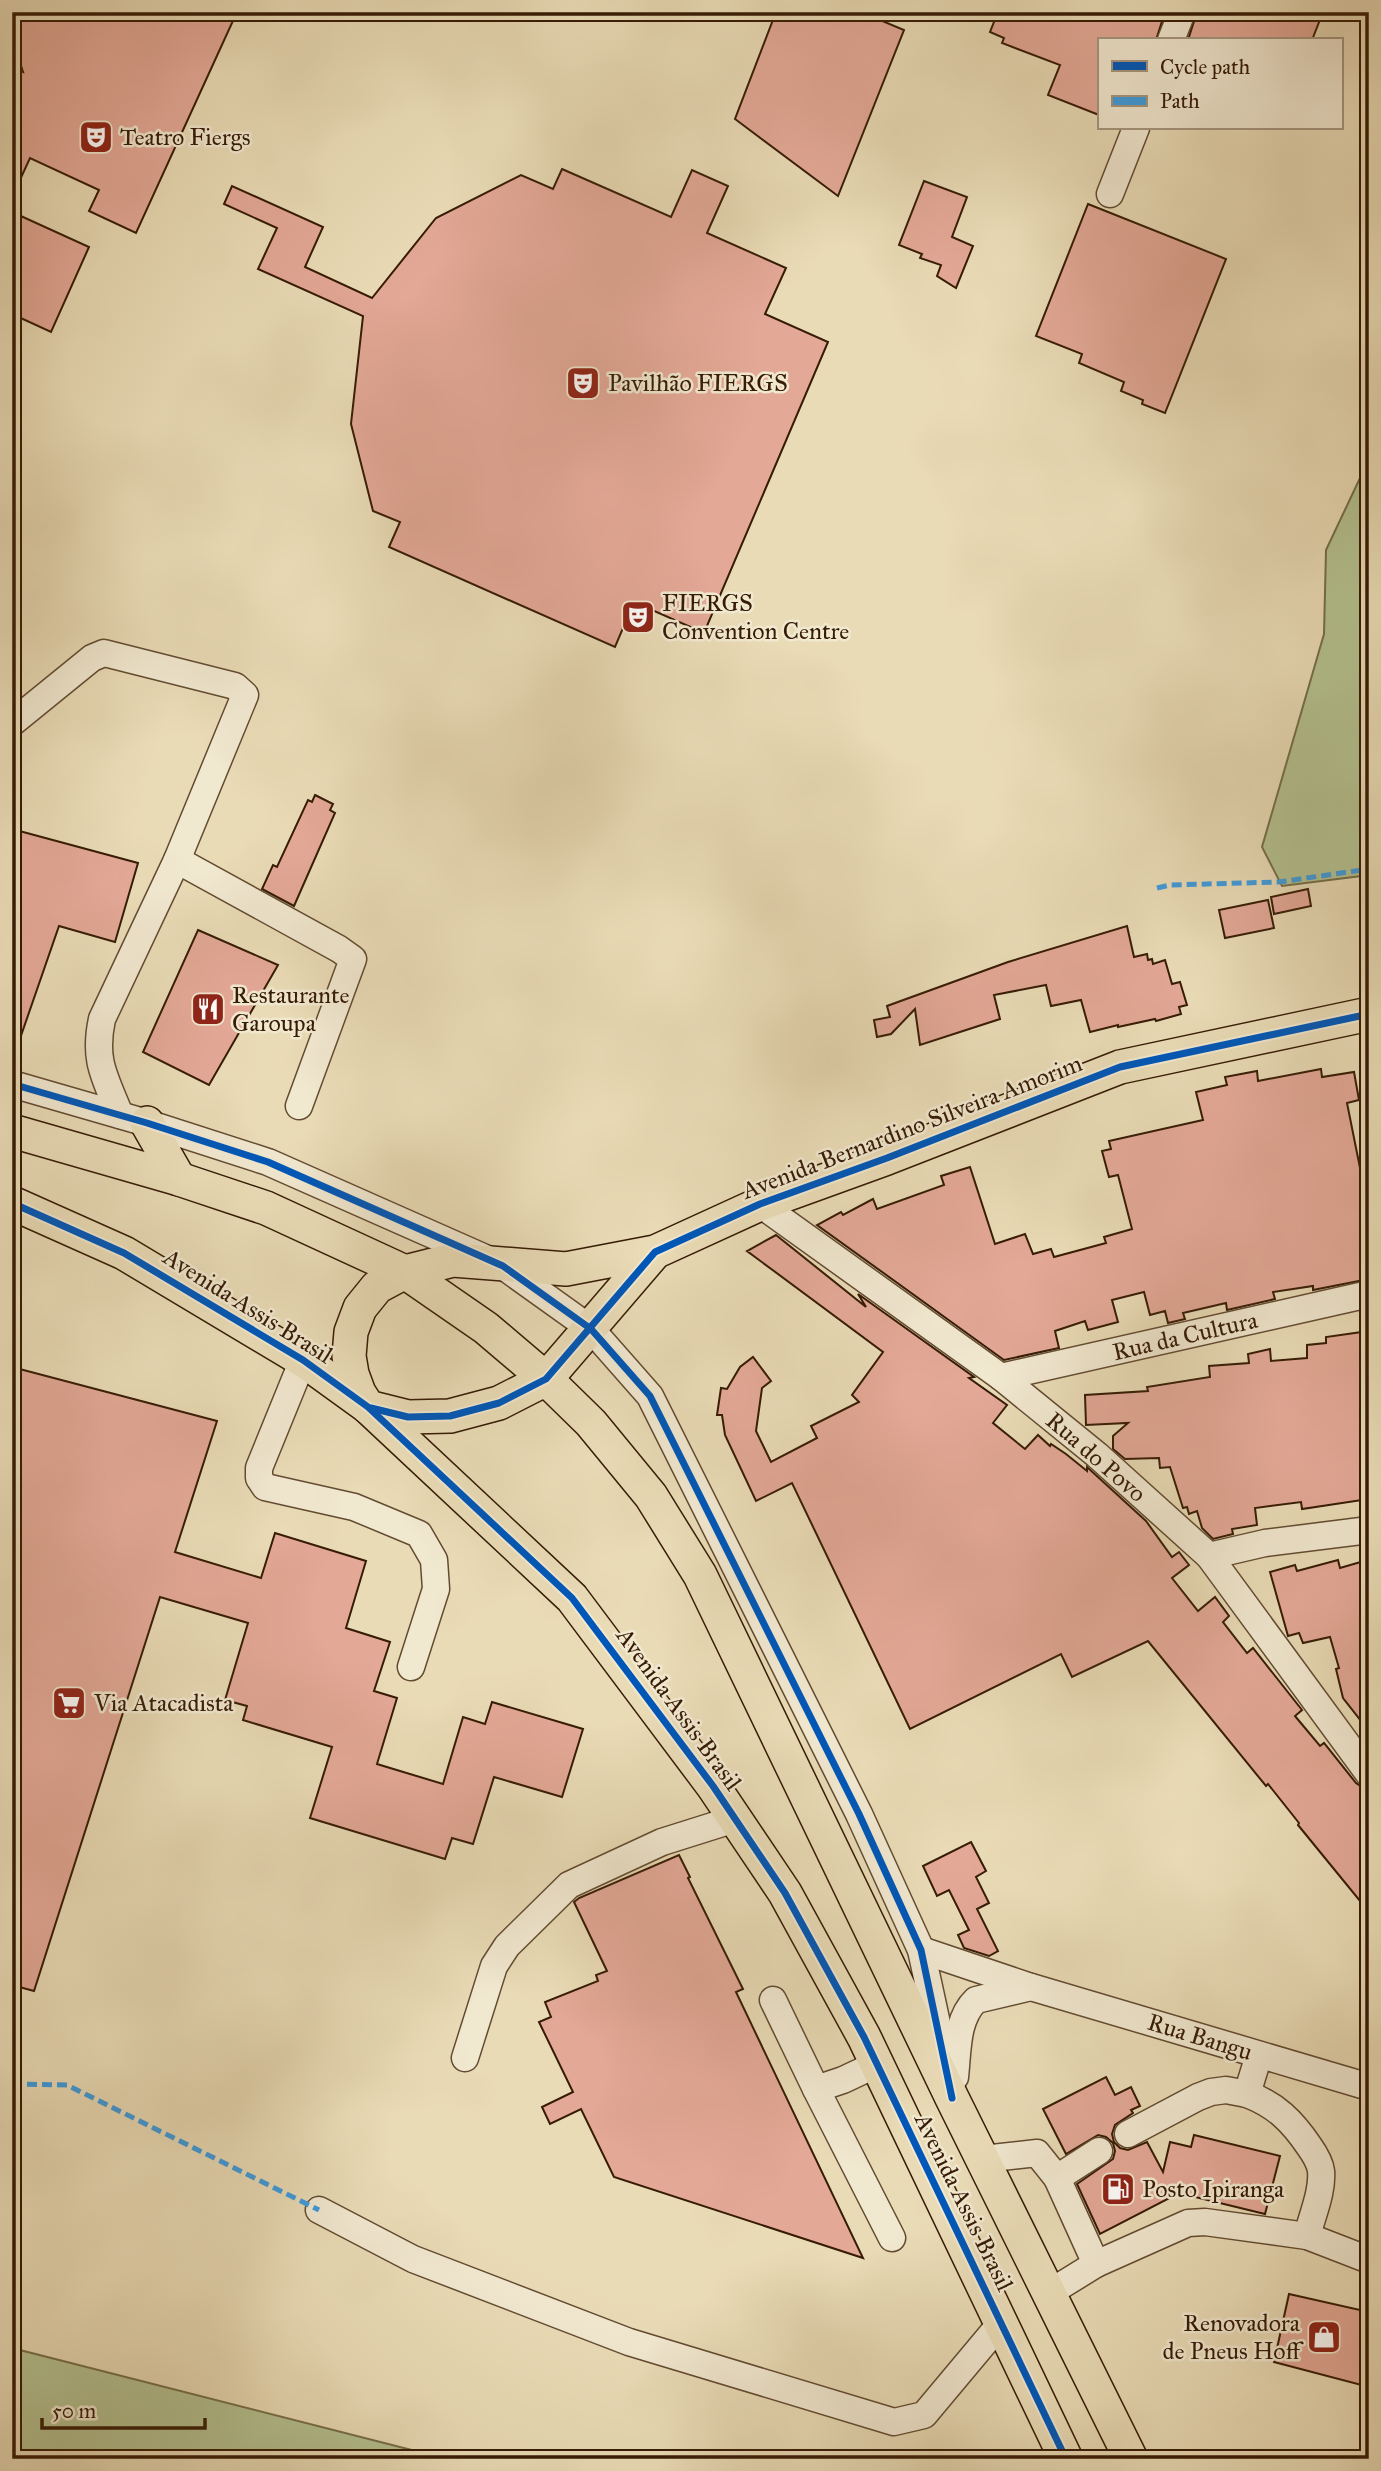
<svg xmlns="http://www.w3.org/2000/svg" width="1381" height="2471" font-family="'IM FELL Great Primer',serif">
  <style>
    .green { fill: #b4c190; stroke: #756e4a; stroke-width: 2 }
    .building { fill: #e3a896; stroke: #361b05; stroke-width: 2 }
    .lines { fill: none; stroke-linecap: round; stroke-linejoin: round }
    .minor-casing { stroke: #634b31; stroke-width: 29 }
    .major-casing { stroke: #361b05; stroke-width: 36 }
    .minor { stroke: #f1e8d0; stroke-width: 26 }
    .major { stroke: #e9dbb6; stroke-width: 33 }
    .quiet { stroke: #3e9bdd; stroke-width: 5; stroke-dasharray: 10 5; stroke-linecap: butt }
    .cycleway-casing { stroke: #f1e8d0; stroke-width: 11 }
    .cycleway { stroke: #0057b8; stroke-width: 7 }
    .labels { text-anchor: middle; dominant-baseline: central; stroke-width: 5; stroke-linejoin: round; paint-order: stroke }
    .poi-label { font-size: 24px; fill: #361b05; stroke: #f1e8d0; text-anchor: start }
    .street-label { font-size: 24px; fill: #361b05; stroke: #f1e8d0 }
  </style>
  <rect width="100%" height="100%" fill="#e9dbb6"/>
  <filter id="stains"><feTurbulence type="fractalNoise" baseFrequency=".00286" numOctaves="4"/><feColorMatrix values="0 0 0 0 .2 0 0 0 0 .09 0 0 0 0 .02 0 0 0 .5 -.17"/></filter>
  <radialGradient id="worn" r=".72"><stop offset=".6" stop-color="#630" stop-opacity="0"/><stop offset="1" stop-color="#630" stop-opacity=".3"/></radialGradient>
  <!-- green -->
  <g class="green">
    <polygon points="1369,459 1369,875 1282,886 1262,847 1324,634 1326,550"/>
    <polygon points="12,2348 447,2459 12,2459"/>
  </g>
  <!-- building -->
  <g class="building">
    <polygon points="12,12 237,12 136,233 89,211 99,190 30,158 12,197 12,67 23,72 12,38"/>
    <polygon points="776,12 861,12 904,30 838,196 735,119"/>
    <polygon points="998,12 1165,12 1156,40 1099,40 1099,115 1048,95 1060,65 1002,43 1004,38 990,32"/>
    <polygon points="1197,12 1323,12 1312,40 1188,40"/>
    <polygon points="562,169 671,217 692,170 728,186 707,233 786,268 765,314 828,342 704,633 634,602 615,647 389,547 400,522 373,511 351,424 363,316 258,269 277,228 224,204 232,186 323,227 305,267 372,298 436,218 521,175 553,189"/>
    <polygon points="924,181 967,197 952,237 973,246 956,288 937,276 941,265 920,258 922,254 899,245"/>
    <polygon points="1088,204 1226,259 1165,413 1142,404 1143,400 1121,391 1124,382 1079,363 1082,354 1036,336"/>
    <polygon points="12,212 89,247 51,332 12,314"/>
    <polygon points="315,795 333,804 330,810 335,813 294,906 262,889 273,865 277,867 308,800 312,802"/>
    <polygon points="12,829 138,863 115,942 59,926 15,1053 12,1052"/>
    <polygon points="1308,889 1311,906 1274,914 1271,897"/>
    <polygon points="1268,900 1274,928 1225,938 1219,910"/>
    <polygon points="1127,926 1134,957 1147,954 1148,960 1152,959 1153,964 1165,960 1172,984 1180,982 1187,1005 1179,1007 1181,1014 1156,1021 1155,1019 1118,1027 1118,1025 1090,1032 1081,1000 1051,1006 1046,985 994,995 1000,1019 920,1045 915,1009 891,1034 877,1037 874,1020 890,1017 887,1006 1008,962"/>
    <polygon points="198,930 278,965 209,1085 143,1052"/>
    <polygon points="1321,1069 1322,1077 1354,1072 1359,1100 1347,1103 1361,1173 1369,1172 1369,1279 1313,1290 1313,1286 1273,1292 1275,1299 1227,1310 1226,1303 1183,1313 1185,1319 1168,1323 1165,1311 1150,1315 1144,1292 1112,1300 1118,1322 1088,1330 1085,1321 1055,1331 1059,1348 1004,1360 817,1225 841,1212 843,1215 873,1199 877,1209 944,1185 941,1176 970,1167 995,1244 1025,1234 1033,1254 1051,1249 1054,1257 1106,1243 1104,1237 1132,1229 1118,1175 1109,1177 1102,1151 1111,1149 1109,1141 1203,1120 1196,1092 1227,1085 1225,1077 1257,1071 1258,1081"/>
    <polygon points="776,1235 866,1307 858,1294 974,1377 969,1378 1007,1405 993,1423 1025,1449 1038,1435 1050,1446 1051,1444 1066,1454 1087,1471 1087,1467 1146,1521 1172,1557 1179,1552 1189,1565 1172,1578 1198,1611 1215,1597 1229,1616 1223,1622 1247,1653 1253,1648 1302,1710 1295,1716 1320,1746 1324,1743 1356,1783 1365,1789 1369,1795 1369,1912 1298,1825 1299,1823 1268,1784 1266,1786 1148,1641 1072,1677 1061,1654 910,1729 792,1483 756,1501 725,1435 722,1415 717,1415 721,1388 727,1389 740,1367 753,1357 771,1381 762,1388 756,1431 771,1462 817,1438 811,1426 859,1402 852,1395 883,1352 747,1251"/>
    <polygon points="1369,1331 1369,1499 1302,1509 1301,1502 1255,1508 1257,1525 1232,1529 1233,1534 1213,1539 1202,1528 1197,1511 1189,1514 1187,1507 1183,1508 1170,1467 1160,1468 1159,1458 1125,1459 1113,1449 1113,1436 1128,1423 1086,1425 1085,1395 1148,1391 1147,1387 1210,1377 1209,1366 1249,1363 1248,1354 1270,1349 1271,1361 1307,1358 1307,1345 1326,1343 1326,1337"/>
    <polygon points="12,1367 217,1421 175,1552 261,1578 275,1533 366,1561 346,1628 390,1642 374,1691 397,1698 377,1764 443,1784 463,1717 485,1724 492,1702 583,1729 562,1797 494,1777 473,1844 452,1838 445,1859 310,1818 332,1747 243,1720 247,1706 225,1700 248,1623 160,1597 34,1991 12,1985"/>
    <polygon points="1338,1560 1340,1568 1364,1561 1369,1577 1369,1605 1362,1606 1369,1630 1369,1731 1343,1698 1336,1669 1339,1668 1330,1637 1303,1643 1299,1633 1288,1636 1270,1572 1295,1565 1297,1571"/>
    <polygon points="971,1842 986,1871 976,1877 989,1903 977,1909 998,1951 989,1956 964,1948 958,1935 969,1930 949,1890 937,1896 923,1866"/>
    <polygon points="679,1855 690,1877 688,1878 743,1989 736,1992 863,2258 614,2177 581,2109 550,2124 542,2107 573,2092 539,2022 551,2017 545,2002 598,1981 596,1975 607,1971 574,1902 579,1898"/>
    <polygon points="1106,2077 1115,2095 1131,2087 1140,2106 1131,2110 1133,2113 1115,2125 1112,2134 1114,2142 1120,2148 1128,2150 1147,2142 1163,2172 1170,2142 1191,2147 1194,2135 1280,2156 1265,2214 1179,2193 1100,2234 1077,2184 1113,2159 1115,2151 1113,2143 1106,2137 1098,2135 1066,2154 1043,2109"/>
    <polygon points="1289,2294 1369,2312 1369,2387 1274,2362"/>
  </g>
  <g class="lines">
    <!-- minor casing -->
    <g class="minor-casing">
      <g id="minor">
        <polyline points="1171,40 1182,12"/>
        <polyline points="1110,194 1136,128"/>
        <path d="M12 723 92 658 104 653 235 686 245 695 177 860 102 1019C93 1061 105 1077 120 1115"/>
        <polyline points="177,860 339,949 353,959 299,1106"/>
        <polyline points="12,1084 147,1123 268,1162 503,1266 591,1329 650,1396 859,1814 921,1950 946,2065"/>
        <polyline points="760,1204 1001,1377 1097,1455 1209,1556 1369,1774"/>
        <polyline points="303,1360 259,1468 259,1478 265,1487 354,1507 419,1534 434,1560 436,1589 411,1667"/>
        <polyline points="1001,1377 1369,1294"/>
        <polyline points="1209,1556 1265,1543 1369,1530"/>
        <polyline points="921,1950 1031,1987 1369,2087"/>
        <polyline points="773,2000 816,2089 843,2080 877,2064"/>
        <polyline points="465,2058 494,1966 507,1946 569,1885 662,1842 735,1819"/>
        <path d="M955 2077C958 2051 956 2019 976 2000L1031 1987"/>
        <polyline points="816,2089 892,2238"/>
        <polyline points="1128,2134 1198,2097 1211,2092 1226,2090 1247,2094 1259,2055"/>
        <polyline points="983,2159 1037,2153 1057,2178 1096,2264 1049,2293"/>
        <polyline points="1057,2178 1099,2151"/>
        <polyline points="319,2210 413,2259 629,2342 894,2422 924,2415 1001,2323"/>
        <polyline points="1307,2236 1369,2260"/>
        <path d="M1096 2264 1188 2223 1205 2222 1307 2236C1312 2216 1323 2191 1321 2171 1320 2162 1314 2153 1309 2146 1292 2121 1276 2105 1247 2094"/>
      </g>
    </g>
    <!-- major casing -->
    <g class="major-casing">
      <g id="major">
        <polyline points="147,1123 179,1179"/>
        <polyline points="12,1131 179,1179 266,1208 405,1272 486,1328 546,1379 591,1423 651,1496 700,1575 952,2098 1131,2459"/>
        <polyline points="12,1203 124,1253 303,1360 368,1407 572,1598 713,1786 785,1893 864,2037 1066,2459"/>
        <polyline points="655,1252 546,1379 499,1403 450,1416 408,1417 368,1407 359,1393 352,1374 349,1356 351,1332 360,1308 377,1287 405,1272 453,1260 566,1269 655,1252 760,1204 887,1158 1120,1067 1369,1014"/>
      </g>
    </g>
    <!-- minor -->
    <use href="#minor" class="minor"/>
    <!-- major -->
    <use href="#major" class="major"/>
    <!-- quiet -->
    <g class="quiet">
      <polyline points="1157,888 1170,885 1279,882 1369,869"/>
      <polyline points="12,2084 67,2085 319,2210"/>
    </g>
    <!-- cycleway casing -->
    <g class="cycleway-casing">
      <g id="cycleway">
        <polyline points="12,1084 147,1123 268,1162 503,1266 591,1329 650,1396 859,1814 921,1950 952,2098"/>
        <polyline points="12,1203 124,1253 303,1360 368,1407 572,1598 713,1786 785,1893 864,2037 1066,2459"/>
        <polyline points="371,1408 408,1417 450,1416 499,1403 546,1379 655,1252 760,1204 887,1158 1120,1067 1369,1014"/>
      </g>
    </g>
    <!-- cycleway -->
    <use href="#cycleway" class="cycleway"/>
  </g>
  <!-- icons -->
  <defs>
    <g id="theatre-square" transform="scale(1.75)"><rect x="-9" y="-9" width="18" height="18" rx="4" fill="#8f2418" stroke="#f1e8d0"/><path d="M-5-5.5Q0-4 5-5.5V0Q5 5 0 6Q-5 5-5 0ZM-3.3-2.5H-1v1.5H-3.3ZM1-2.5H3.3v1.5H1ZM-2.8 1Q0 5.5 2.8 1Z" fill="#fff"/></g>
    <g id="restaurant-square" transform="scale(1.75)"><rect x="-9" y="-9" width="18" height="18" rx="4" fill="#8f2418" stroke="#f1e8d0"/><path d="M-5-6h1v4h1v-4h1v4h1v-4h1v5L-1.5 .5V6h-2V.5L-5-1ZM5-6V6H3V1.5H1.5Q1.5-4 5-6Z" fill="#fff"/></g>
    <g id="supermarket-square" transform="scale(1.75)"><rect x="-9" y="-9" width="18" height="18" rx="4" fill="#8f2418" stroke="#f1e8d0"/><path d="M-6-5.5h2.5l.6 2H6L4.5 2H-2.5L-4.4-4H-6ZM-1.5 3.2a1.3 1.3 0 1 0 .1 0ZM3 3.2a1.3 1.3 0 1 0 .1 0Z" fill="#fff"/></g>
    <g id="fuel-square" transform="scale(1.75)"><rect x="-9" y="-9" width="18" height="18" rx="4" fill="#8f2418" stroke="#f1e8d0"/><path d="M-5.5-6h7V0h2V4h1.3V-2.5L3-4.5l.8-.8L6-3V5H2.5V1h-1V6h-7ZM-4.2-4.7v3.2H.2V-4.7Z" fill="#fff"/></g>
    <g id="shop-square" transform="scale(1.75)"><rect x="-9" y="-9" width="18" height="18" rx="4" fill="#8f2418" stroke="#f1e8d0"/><path d="M-5-2.5h2.3a2.7 3.5 0 0 1 5.4 0H5L5.5 6h-11ZM-1.5-2.5h3a1.5 2.3 0 0 0-3 0Z" fill="#fff"/></g>
  </defs>
  <g fill-rule="evenodd">
    <use href="#theatre-square" x="96" y="137"/>
    <use href="#theatre-square" x="583" y="383"/>
    <use href="#theatre-square" x="638" y="617"/>
    <use href="#restaurant-square" x="208" y="1009"/>
    <use href="#supermarket-square" x="69" y="1703"/>
    <use href="#fuel-square" x="1118" y="2189"/>
    <use href="#shop-square" x="1324" y="2337"/>
  </g>
  <g class="labels">
    <!-- poi labels -->
    <g class="poi-label">
      <text x="120" y="137">Teatro Fiergs</text>
      <text x="608" y="383">Pavilhão FIERGS</text>
      <text x="662" y="603">FIERGS<tspan x="662" dy="28">Convention Centre</tspan></text>
      <text x="232" y="995">Restaurante<tspan x="232" dy="28">Garoupa</tspan></text>
      <text x="94" y="1703">Via Atacadista</text>
      <text x="1142" y="2189">Posto Ipiranga</text>
      <text x="1300" y="2323" text-anchor="end">Renovadora<tspan x="1300" dy="28">de Pneus Hoff</tspan></text>
    </g>
    <!-- street labels -->
    <g class="street-label">
      <text transform="translate(912 1127) rotate(-21)">Avenida Bernardino Silveira Amorim</text>
      <text transform="translate(248 1306) rotate(32)">Avenida Assis Brasil</text>
      <text transform="translate(1185 1336) rotate(-13)">Rua da Cultura</text>
      <text transform="translate(1096 1457) rotate(41)">Rua do Povo</text>
      <text transform="translate(679 1709) rotate(54)">Avenida Assis Brasil</text>
      <text transform="translate(1200 2037) rotate(17)">Rua Bangu</text>
      <text transform="translate(964 2202) rotate(64)">Avenida Assis Brasil</text>
    </g>
  </g>
  <!-- margin -->
  <rect width="1381" height="2471" fill="none" stroke="#e9dbb6" stroke-width="42"/>
  <rect x="14" y="14" width="1353" height="2443" fill="none" stroke="#361b05" stroke-width="3.5"/>
  <rect x="21" y="21" width="1339" height="2429" fill="none" stroke="#361b05" stroke-width="2"/>
  <!-- legend -->
  <rect x="1098" y="38" width="245" height="91" fill="#f1e8d0" stroke="#a6967f" stroke-width="2"/>
  <rect x="1112" y="61" width="35" height="10" fill="#0057b8" stroke="#a6967f" stroke-width="2"/>
  <text x="1160" y="74" font-size="21" fill="#361b05">Cycle path</text>
  <rect x="1112" y="96" width="35" height="10" fill="#3e9bdd" stroke="#a6967f" stroke-width="2"/>
  <text x="1160" y="108" font-size="21" fill="#361b05">Path</text>
  <!-- scale -->
  <path d="M42 2418v10h163v-10" fill="none" stroke="#361b05" stroke-width="3.5"/>
  <text x="52" y="2418" font-size="21" fill="#361b05" stroke="#f1e8d0" stroke-width="5" paint-order="stroke">50 m</text>
  <rect width="100%" height="100%" filter="url(#stains)"/>
  <rect width="100%" height="100%" fill="url(#worn)"/>
</svg>
